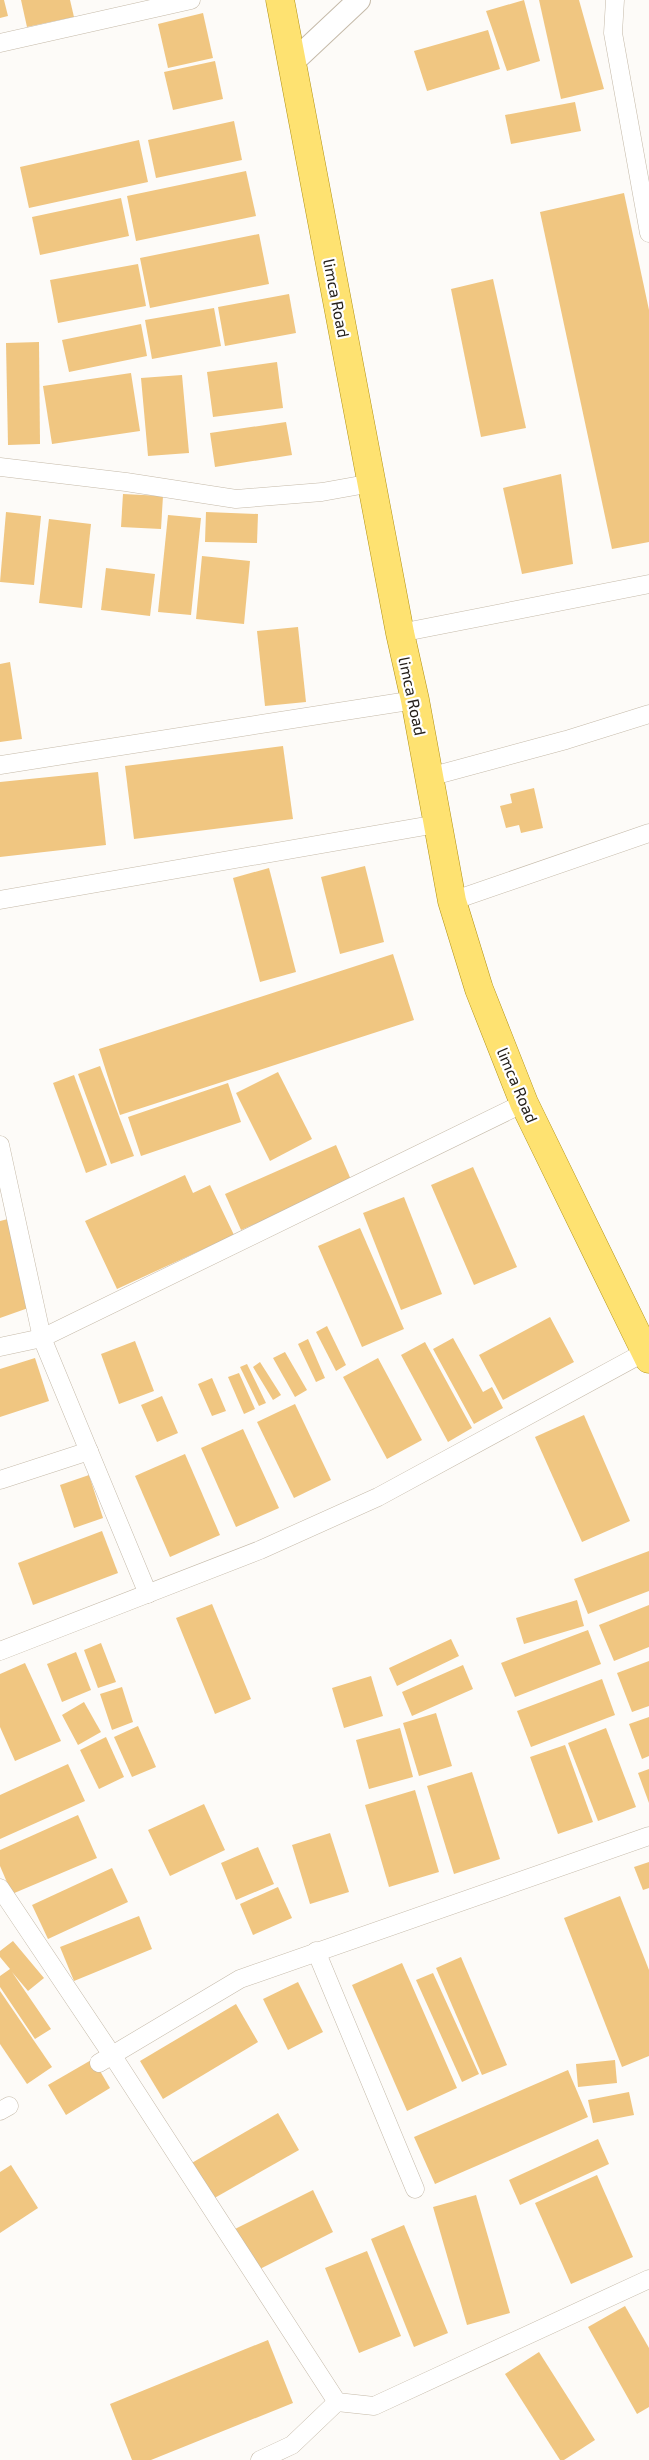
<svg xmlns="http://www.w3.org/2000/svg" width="649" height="2460" font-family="'Exo 2',sans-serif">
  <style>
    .building { fill: #f0c681 }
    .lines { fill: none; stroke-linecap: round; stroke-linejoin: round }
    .minor-casing { stroke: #c5baa9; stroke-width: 19 }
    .tertiary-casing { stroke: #c5baa9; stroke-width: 24 }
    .primary-casing { stroke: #b29216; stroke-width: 29 }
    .minor { stroke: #fff; stroke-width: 18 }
    .tertiary { stroke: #fff; stroke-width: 22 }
    .primary { stroke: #fee271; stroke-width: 28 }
    .labels { text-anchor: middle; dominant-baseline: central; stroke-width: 4.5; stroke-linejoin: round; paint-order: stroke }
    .street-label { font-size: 16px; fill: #26211b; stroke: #fff }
  </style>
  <rect width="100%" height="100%" fill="#fdfbf8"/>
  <!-- building -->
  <g class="building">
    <polygon points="0,0 4,0 8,16 0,18"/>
    <polygon points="21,0 70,0 74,17 27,27"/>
    <polygon points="524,0 540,61 507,71 486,11"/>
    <polygon points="539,0 579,0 604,89 561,99"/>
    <polygon points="203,13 213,58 168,68 158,24"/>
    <polygon points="488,30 500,69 427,91 414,51"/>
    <polygon points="215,61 223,99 173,110 164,72"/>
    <polygon points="575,102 581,131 511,144 505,115"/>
    <polygon points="234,121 242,160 156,178 148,140"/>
    <polygon points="139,140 148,182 29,208 20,167"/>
    <polygon points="246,171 256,216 136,241 127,196"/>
    <polygon points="624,193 649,310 649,542 612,549 540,212"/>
    <polygon points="121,198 129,236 40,255 32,217"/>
    <polygon points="259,234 269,284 150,308 140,258"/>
    <polygon points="138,264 146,306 58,323 50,280"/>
    <polygon points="493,279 526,428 481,437 451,289"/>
    <polygon points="289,294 296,333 225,346 218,307"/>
    <polygon points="214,308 221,346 152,359 145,320"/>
    <polygon points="141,324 147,356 69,372 62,340"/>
    <polygon points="39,342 40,444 8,445 6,343"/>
    <polygon points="277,362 283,408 213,417 207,372"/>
    <polygon points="131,373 140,431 52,444 43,386"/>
    <polygon points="182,375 189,453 148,456 141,378"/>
    <polygon points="286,422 292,455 215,467 210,433"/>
    <polygon points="561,474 573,564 522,574 503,488"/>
    <polygon points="123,494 163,496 161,529 121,527"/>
    <polygon points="6,512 41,516 34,585 0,582"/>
    <polygon points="206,512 258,514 257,543 205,542"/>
    <polygon points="168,515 201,518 191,615 158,612"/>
    <polygon points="49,519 91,524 82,608 39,603"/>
    <polygon points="202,556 250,561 244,624 196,619"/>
    <polygon points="106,568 155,574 150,616 101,610"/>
    <polygon points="298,627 306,702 265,706 257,631"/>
    <polygon points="10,662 22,739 0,742 0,664"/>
    <polygon points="283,746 293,819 134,839 125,766"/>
    <polygon points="98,772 106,845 0,857 0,782"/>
    <polygon points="534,788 543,828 521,833 519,825 506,828 500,806 512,803 510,794"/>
    <polygon points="365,866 384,942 340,954 321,877"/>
    <polygon points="269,868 296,972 260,982 233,878"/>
    <polygon points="393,954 414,1020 120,1115 99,1049"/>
    <polygon points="100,1066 134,1156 111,1164 78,1074"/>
    <polygon points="278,1072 312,1139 270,1161 236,1093"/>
    <polygon points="74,1075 107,1165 86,1173 53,1083"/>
    <polygon points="228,1083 241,1122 141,1156 128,1117"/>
    <polygon points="336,1145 352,1182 241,1230 225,1194"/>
    <polygon points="473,1167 517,1267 474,1285 431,1185"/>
    <polygon points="185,1175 193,1193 210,1185 234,1235 117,1289 85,1221"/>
    <polygon points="404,1197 442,1294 401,1310 363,1213"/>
    <polygon points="8,1219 31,1307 0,1318 0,1221"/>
    <polygon points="360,1228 404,1329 362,1347 318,1246"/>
    <polygon points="550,1317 574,1362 503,1400 479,1355"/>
    <polygon points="327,1326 346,1365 336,1371 316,1332"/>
    <polygon points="453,1338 483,1392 492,1387 503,1408 474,1424 433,1349"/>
    <polygon points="308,1339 325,1378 316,1382 298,1344"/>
    <polygon points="135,1341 154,1391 119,1404 101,1354"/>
    <polygon points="425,1342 472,1428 448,1442 401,1355"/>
    <polygon points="285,1352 307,1390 295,1397 273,1358"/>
    <polygon points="35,1358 49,1401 0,1417 0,1369"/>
    <polygon points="378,1358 422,1440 387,1459 343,1377"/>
    <polygon points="260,1362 281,1395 273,1400 253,1367"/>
    <polygon points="247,1364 266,1403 259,1406 240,1367"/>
    <polygon points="239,1373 255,1409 244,1414 228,1377"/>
    <polygon points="212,1378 226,1411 212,1416 198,1384"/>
    <polygon points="162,1396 178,1433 157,1442 141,1405"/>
    <polygon points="295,1404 331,1480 294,1498 257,1422"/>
    <polygon points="584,1415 630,1521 582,1542 535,1437"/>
    <polygon points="243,1429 279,1508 236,1527 201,1448"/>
    <polygon points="185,1454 220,1535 170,1557 135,1476"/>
    <polygon points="89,1475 103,1518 74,1528 60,1485"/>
    <polygon points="102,1531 118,1573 33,1605 18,1563"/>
    <polygon points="649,1551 649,1591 588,1614 574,1579"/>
    <polygon points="577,1600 584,1626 524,1644 516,1618"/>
    <polygon points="212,1604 251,1699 215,1714 176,1618"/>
    <polygon points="649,1605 649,1647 614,1661 599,1625"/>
    <polygon points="588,1630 601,1664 515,1697 501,1663"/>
    <polygon points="451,1639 459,1656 397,1686 389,1668"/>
    <polygon points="101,1643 116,1682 98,1688 84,1650"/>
    <polygon points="76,1652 91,1690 62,1702 47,1664"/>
    <polygon points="649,1661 649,1706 632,1712 617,1673"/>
    <polygon points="25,1663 61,1741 15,1761 0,1727 0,1674"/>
    <polygon points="463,1665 473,1689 412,1716 402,1692"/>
    <polygon points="371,1676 383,1716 344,1728 332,1688"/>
    <polygon points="602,1679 615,1715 531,1747 517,1711"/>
    <polygon points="122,1687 133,1722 112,1730 100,1694"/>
    <polygon points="84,1702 101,1732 78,1745 62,1715"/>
    <polygon points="436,1713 452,1766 419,1776 403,1723"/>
    <polygon points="649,1717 649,1756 642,1759 629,1724"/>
    <polygon points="138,1726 156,1767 132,1777 114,1737"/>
    <polygon points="400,1728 413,1777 369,1789 356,1740"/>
    <polygon points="606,1728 636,1807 598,1821 568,1743"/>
    <polygon points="106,1737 124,1777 99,1789 80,1750"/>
    <polygon points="565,1745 593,1822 558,1834 530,1757"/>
    <polygon points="68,1764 85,1801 0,1839 0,1795"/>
    <polygon points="649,1769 649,1803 638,1773"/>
    <polygon points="472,1772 500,1859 454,1874 427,1786"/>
    <polygon points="415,1790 439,1872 389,1887 365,1805"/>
    <polygon points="204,1804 225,1850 170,1876 148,1830"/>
    <polygon points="78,1815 97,1858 12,1894 0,1866 0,1850"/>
    <polygon points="330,1833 349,1892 310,1904 292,1845"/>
    <polygon points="258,1847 274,1884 236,1900 221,1863"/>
    <polygon points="649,1862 649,1888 643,1890 634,1867"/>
    <polygon points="112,1868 128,1902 48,1939 32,1905"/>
    <polygon points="278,1887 292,1918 253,1935 240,1904"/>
    <polygon points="620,1896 649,1970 649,2056 622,2067 564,1918"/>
    <polygon points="139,1916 152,1949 74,1981 60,1947"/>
    <polygon points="13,1941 44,1978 28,1991 12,1972 51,2029 35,2039 0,1987 0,1976 10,1969 0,1957 0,1951"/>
    <polygon points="461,1957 507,2065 482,2075 436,1968"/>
    <polygon points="402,1963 457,2088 407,2111 352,1985"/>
    <polygon points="433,1973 479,2074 462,2082 416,1980"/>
    <polygon points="298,1982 323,2032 288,2050 263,1999"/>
    <polygon points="0,1991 52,2067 27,2084 0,2044"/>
    <polygon points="236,2004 258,2042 163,2099 140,2061"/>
    <polygon points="93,2059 110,2088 66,2115 48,2085"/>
    <polygon points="615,2060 617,2083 578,2087 576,2064"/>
    <polygon points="568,2070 588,2117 435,2184 414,2137"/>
    <polygon points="629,2092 634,2115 593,2123 588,2100"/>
    <polygon points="278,2113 299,2150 211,2200 190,2164"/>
    <polygon points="598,2139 609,2164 520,2205 509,2180"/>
    <polygon points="11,2165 38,2208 0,2233 0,2172"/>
    <polygon points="597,2175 633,2257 571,2284 535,2203"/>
    <polygon points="313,2190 333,2232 256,2271 235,2229"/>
    <polygon points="476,2195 510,2313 467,2325 433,2207"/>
    <polygon points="404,2225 448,2333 414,2347 371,2239"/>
    <polygon points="367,2251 401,2336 359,2353 325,2268"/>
    <polygon points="625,2306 649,2348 649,2407 637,2414 588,2327"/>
    <polygon points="268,2340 293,2403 151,2460 132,2460 110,2404"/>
    <polygon points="539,2352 595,2440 564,2460 560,2460 505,2374"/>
  </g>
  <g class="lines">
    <!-- minor casing -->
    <g class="minor-casing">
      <g id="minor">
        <polyline points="615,0 613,33 649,233"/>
        <polyline points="0,43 191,0"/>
        <polyline points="0,467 126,482 236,499 322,492 372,483"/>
        <polyline points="400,633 649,584"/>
        <polyline points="0,765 415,700"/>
        <polyline points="429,777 566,740 649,714"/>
        <polyline points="0,900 437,824"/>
        <polyline points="452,901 649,833"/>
        <polyline points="0,1145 42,1338 148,1594"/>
        <polyline points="0,1347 42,1338 524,1103"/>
        <polyline points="0,1480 89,1451"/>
        <polyline points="0,1651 260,1550 378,1497 645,1352"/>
        <polyline points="0,1888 116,2061 337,2402 374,2406 649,2279"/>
        <polyline points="316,1951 415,2189"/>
        <polyline points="99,2063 240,1979 649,1836"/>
        <polyline points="0,2111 9,2106"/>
        <polyline points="260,2460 292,2445 337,2402"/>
      </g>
    </g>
    <!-- tertiary casing -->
    <g class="tertiary-casing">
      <polyline id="tertiary" points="293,62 359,0"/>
    </g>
    <!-- primary casing -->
    <g class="primary-casing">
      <polyline id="primary" points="280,0 400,633 415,700 452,901 479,989 524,1103 649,1359"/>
    </g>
    <!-- minor -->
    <use href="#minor" class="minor"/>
    <!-- tertiary -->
    <use href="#tertiary" class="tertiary"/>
    <!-- primary -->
    <use href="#primary" class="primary"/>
  </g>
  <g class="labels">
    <!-- street labels -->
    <g class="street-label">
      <text transform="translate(337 298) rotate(79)">limca Road</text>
      <text transform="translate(413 696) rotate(78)">limca Road</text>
      <text transform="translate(518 1085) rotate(67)">limca Road</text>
    </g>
  </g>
</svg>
